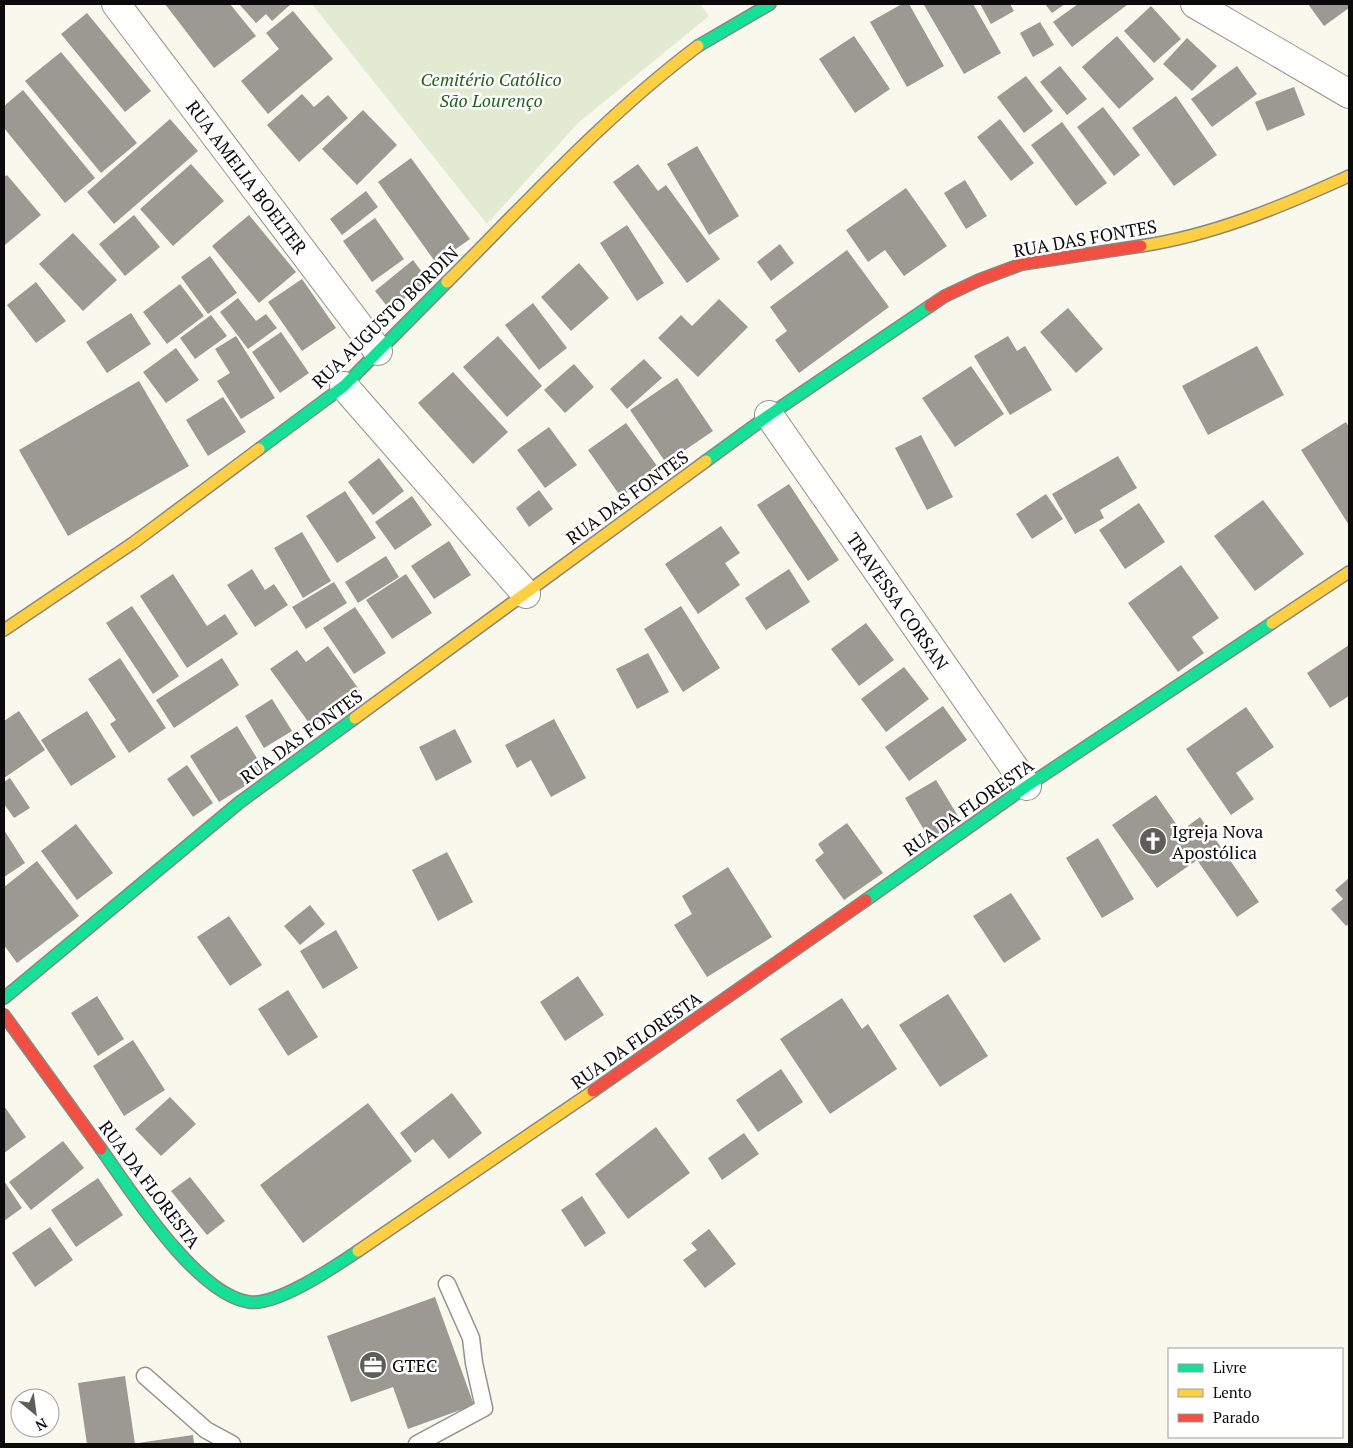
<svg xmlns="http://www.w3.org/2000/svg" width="1353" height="1448" font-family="'PT Serif',serif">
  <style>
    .cemetery { fill: #e2ead1 }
    .building { fill: #9c9993 }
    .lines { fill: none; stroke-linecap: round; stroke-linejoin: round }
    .lane-casing { stroke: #92918c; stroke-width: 19 }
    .street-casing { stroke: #92918c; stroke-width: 30 }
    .fast-casing { stroke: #888883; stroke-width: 14 }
    .slow-casing { stroke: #888883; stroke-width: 14 }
    .jam-casing { stroke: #888883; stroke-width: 14 }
    .lane { stroke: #fefefc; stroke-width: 16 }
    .street { stroke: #fefefc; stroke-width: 28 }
    .fast { stroke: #16e098; stroke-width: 11 }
    .slow { stroke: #ffcf43; stroke-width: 11 }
    .jam { stroke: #f24e42; stroke-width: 11 }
    .labels { text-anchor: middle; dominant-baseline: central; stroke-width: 5; stroke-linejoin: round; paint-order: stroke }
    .park-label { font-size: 18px; font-style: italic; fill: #24611b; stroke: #fff }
    .street-label { font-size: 18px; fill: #0a0a0a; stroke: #fff }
    .poi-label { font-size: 18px; fill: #0a0a0a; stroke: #fff; text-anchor: start }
  </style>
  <rect width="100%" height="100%" fill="#f9f8ed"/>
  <!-- cemetery -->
  <polygon class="cemetery" points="312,4 700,4 709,16 578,123 487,224"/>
  <!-- building -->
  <g class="building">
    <polygon points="165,4 230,4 256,36 214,68"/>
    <polygon points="239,4 291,4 272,21 266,14 256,23"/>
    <polygon points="902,4 909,4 944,66 907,87 870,22"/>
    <polygon points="927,4 973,4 1001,53 964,74 924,5"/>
    <polygon points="980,4 1010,4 1014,11 991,24"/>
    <polygon points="1045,4 1065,4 1052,13"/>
    <polygon points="1078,4 1126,4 1127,5 1072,47 1053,22"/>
    <polygon points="1308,4 1349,4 1349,8 1324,26"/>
    <polygon points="1151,6 1181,39 1154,63 1124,31"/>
    <polygon points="293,11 333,59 268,114 241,81 279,49 266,33"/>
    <polygon points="87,13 151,91 125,112 61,34"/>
    <polygon points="1040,22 1054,45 1033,57 1020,33"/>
    <polygon points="854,36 890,89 855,113 819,59"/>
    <polygon points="1117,36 1154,79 1119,109 1082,67"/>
    <polygon points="1187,38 1217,66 1192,91 1163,64"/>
    <polygon points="61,52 137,143 101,173 25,81"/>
    <polygon points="1060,66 1087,99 1067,115 1040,82"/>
    <polygon points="1237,66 1257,94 1212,127 1191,99"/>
    <polygon points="1026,76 1053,111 1024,133 997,97"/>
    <polygon points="1294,87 1305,115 1267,131 1255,102"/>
    <polygon points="23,90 95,178 65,203 4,128 4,106"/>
    <polygon points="302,94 314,107 328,95 348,118 299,162 267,125"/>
    <polygon points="1176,96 1217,155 1174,186 1132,128"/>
    <polygon points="1103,107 1140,155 1114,176 1077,127"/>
    <polygon points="363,110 397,145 357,185 322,149"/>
    <polygon points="170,119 198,151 114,224 87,192"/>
    <polygon points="1000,119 1034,163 1011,181 977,137"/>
    <polygon points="1062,122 1107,183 1076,206 1031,145"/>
    <polygon points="697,146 739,216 709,235 667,164"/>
    <polygon points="411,158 470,239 436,263 378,182"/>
    <polygon points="191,164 224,201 173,246 140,209"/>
    <polygon points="638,164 658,191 666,185 720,259 687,283 613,182"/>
    <polygon points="7,175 41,215 5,245 4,243 4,177"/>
    <polygon points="965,180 987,216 966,229 944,193"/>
    <polygon points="906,188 947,246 904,276 885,250 868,262 846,230"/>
    <polygon points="366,191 378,207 342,235 330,219"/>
    <polygon points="134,215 160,247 125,276 99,244"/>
    <polygon points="249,215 296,272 259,303 212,246"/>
    <polygon points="375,218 404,259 372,282 343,241"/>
    <polygon points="627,225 664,283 637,301 600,243"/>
    <polygon points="73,233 117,280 83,311 39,264"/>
    <polygon points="780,244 794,263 771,281 757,262"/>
    <polygon points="847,250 889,307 799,373 775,340 787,331 770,307"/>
    <polygon points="210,256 237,293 208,314 181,277"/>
    <polygon points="413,260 428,280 390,310 375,291"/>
    <polygon points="579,263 609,298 571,331 541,297"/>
    <polygon points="302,279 336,328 302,351 268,302"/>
    <polygon points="36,282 66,321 36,343 7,305"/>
    <polygon points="180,284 204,316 167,344 143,312"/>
    <polygon points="238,298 256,321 266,314 277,328 248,349 220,312"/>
    <polygon points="719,299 748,327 698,377 658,338 681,315 692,326"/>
    <polygon points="533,303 567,348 539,370 505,325"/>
    <polygon points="1068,308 1103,349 1076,373 1040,332"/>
    <polygon points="131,313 151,344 107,373 86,342"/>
    <polygon points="211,315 227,336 195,359 180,338"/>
    <polygon points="281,332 309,373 280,393 252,352"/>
    <polygon points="236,336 275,398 241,419 217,381 230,373 215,349"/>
    <polygon points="498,336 542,386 507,417 463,367"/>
    <polygon points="1008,336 1017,351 1025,346 1052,390 1010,415 974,356"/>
    <polygon points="1257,346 1284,395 1208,435 1182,386"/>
    <polygon points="176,348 199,380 166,403 143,372"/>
    <polygon points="644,359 662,378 627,409 610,389"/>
    <polygon points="574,364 594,387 565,413 544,390"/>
    <polygon points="971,366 1004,414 955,447 922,398"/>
    <polygon points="453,372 508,432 473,464 418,403"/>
    <polygon points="677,378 713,431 666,463 630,410"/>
    <polygon points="139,381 189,466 68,536 19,450"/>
    <polygon points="223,397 246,432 208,456 186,420"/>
    <polygon points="1346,422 1349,427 1349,525 1301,450"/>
    <polygon points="626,423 660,470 621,497 588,450"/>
    <polygon points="549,427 577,465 545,488 517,450"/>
    <polygon points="921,435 953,497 927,510 895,448"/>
    <polygon points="1118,456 1137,488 1100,510 1104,518 1075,534 1052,494"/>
    <polygon points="379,458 404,491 373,515 348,482"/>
    <polygon points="789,484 839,560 808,581 757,505"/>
    <polygon points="539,490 553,509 529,527 516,508"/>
    <polygon points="345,491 376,538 337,563 306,516"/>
    <polygon points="1046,494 1063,519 1032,539 1016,514"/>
    <polygon points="412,496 432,525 395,550 375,522"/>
    <polygon points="1263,500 1304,554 1255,591 1214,536"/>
    <polygon points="1139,503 1165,542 1125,569 1099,530"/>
    <polygon points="721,526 740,553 725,563 740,585 698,614 665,564"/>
    <polygon points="302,532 331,581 303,598 274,548"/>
    <polygon points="449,541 471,575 434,599 411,566"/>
    <polygon points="386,556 399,577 358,603 345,582"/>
    <polygon points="1181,565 1219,618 1192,637 1204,653 1178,672 1128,603"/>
    <polygon points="252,569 265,590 274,584 288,605 255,627 227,585"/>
    <polygon points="789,569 810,602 766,630 745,598"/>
    <polygon points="173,574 207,626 225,614 238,634 187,668 140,596"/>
    <polygon points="406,574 432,613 392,639 366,600"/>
    <polygon points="334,582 347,603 306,629 292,607"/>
    <polygon points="132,606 179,676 153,694 106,623"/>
    <polygon points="681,606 720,668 683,692 644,629"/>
    <polygon points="355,607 386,653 354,674 323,628"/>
    <polygon points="866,623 894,660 859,686 831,649"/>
    <polygon points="1349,645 1349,696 1330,708 1307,673"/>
    <polygon points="328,646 360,691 312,727 270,669 297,650 306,662"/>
    <polygon points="648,653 669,692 637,709 616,669"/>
    <polygon points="120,658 166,728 129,753 110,724 116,720 88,679"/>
    <polygon points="222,658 239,685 174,728 156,700"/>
    <polygon points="904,667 929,699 886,732 861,699"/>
    <polygon points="272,699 292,731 264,748 245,716"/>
    <polygon points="943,706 967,740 909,781 885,747"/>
    <polygon points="1246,707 1274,747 1236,773 1254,799 1231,815 1186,749"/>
    <polygon points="19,711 45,750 4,778 4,721"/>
    <polygon points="87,711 116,757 71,786 41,740"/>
    <polygon points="554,719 586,778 551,797 531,760 517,768 505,745"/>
    <polygon points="237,726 266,773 219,802 190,756"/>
    <polygon points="455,729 472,762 436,781 419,747"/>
    <polygon points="187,765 213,803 193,817 167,779"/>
    <polygon points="10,778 30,808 14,818 4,804 4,782"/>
    <polygon points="936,780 961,821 930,840 905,798"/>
    <polygon points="1156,795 1181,831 1200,817 1259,902 1237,917 1197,860 1157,888 1112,825"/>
    <polygon points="847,823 883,873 844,900 815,860 824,853 818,844"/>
    <polygon points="76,824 113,873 77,900 41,851"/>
    <polygon points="4,830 25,863 4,877"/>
    <polygon points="1098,838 1134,899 1102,918 1066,858"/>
    <polygon points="447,852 473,902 438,921 412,870"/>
    <polygon points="37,861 79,916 17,963 4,945 4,887"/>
    <polygon points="728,867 772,937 707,977 674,925 692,914 682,896"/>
    <polygon points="1349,878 1349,924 1346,926 1331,909 1343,899 1335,890"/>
    <polygon points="1011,893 1041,939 1004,963 973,916"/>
    <polygon points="310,905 325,924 300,945 284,926"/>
    <polygon points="229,916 262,965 230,986 197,937"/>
    <polygon points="336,930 358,968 323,989 300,951"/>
    <polygon points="578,976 604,1015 565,1041 540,1002"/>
    <polygon points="288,990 318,1037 288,1056 258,1009"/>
    <polygon points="948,994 988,1056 940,1087 899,1025"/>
    <polygon points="97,996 124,1039 98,1056 71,1013"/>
    <polygon points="842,998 862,1029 868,1024 897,1069 830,1114 780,1039"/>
    <polygon points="133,1040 165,1090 124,1116 93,1066"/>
    <polygon points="781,1069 803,1102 758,1132 736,1100"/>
    <polygon points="452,1093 482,1133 449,1159 433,1139 415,1153 400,1133"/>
    <polygon points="170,1097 196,1124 161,1156 135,1129"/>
    <polygon points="368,1103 412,1161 303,1243 260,1185"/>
    <polygon points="4,1106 26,1137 4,1153"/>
    <polygon points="656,1127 690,1173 628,1219 595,1174"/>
    <polygon points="744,1133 759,1154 722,1180 708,1158"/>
    <polygon points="63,1141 84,1168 31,1210 9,1182"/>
    <polygon points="190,1177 225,1221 207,1235 171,1191"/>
    <polygon points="98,1178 123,1215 76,1247 51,1210"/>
    <polygon points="4,1181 22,1208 4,1221"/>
    <polygon points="582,1196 606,1233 585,1247 561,1210"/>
    <polygon points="50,1227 73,1260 35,1287 12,1253"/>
    <polygon points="709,1229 736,1264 705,1288 683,1260 697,1250 691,1243"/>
    <polygon points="435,1297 474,1405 408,1429 393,1387 351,1402 327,1336"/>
    <polygon points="125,1376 135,1444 87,1444 78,1383"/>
    <polygon points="193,1435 194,1444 138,1444 138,1443"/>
  </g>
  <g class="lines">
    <!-- lane casing -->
    <g class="lane-casing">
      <g id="lane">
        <polyline points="145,1376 206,1430 232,1444"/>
        <polyline points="417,1444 484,1408 474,1363 471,1338 447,1284"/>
      </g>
    </g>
    <!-- street casing -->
    <g class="street-casing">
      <g id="street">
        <polyline points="116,4 378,351"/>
        <polyline points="1195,4 1349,94"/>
        <polyline points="344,386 526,594"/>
        <polyline points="769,415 1027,786"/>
      </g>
    </g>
    <!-- fast casing -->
    <g class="fast-casing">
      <g id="fast">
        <polyline points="698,46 770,4"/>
        <polyline points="259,449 344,386 447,282"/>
        <polyline points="706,461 769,415 930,306"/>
        <polyline points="866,900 1027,786 1272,623"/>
        <polyline points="4,998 240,802 355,718"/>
        <path d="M101 1149C131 1191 196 1294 249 1302 277 1306 334 1267 358 1251"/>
      </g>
    </g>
    <!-- slow casing -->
    <g class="slow-casing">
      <g id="slow">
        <path d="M1141 246C1214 235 1283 206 1349 176"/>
        <path d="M447 282C528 201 606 115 698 46"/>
        <polyline points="1272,623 1349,572"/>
        <polyline points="4,630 133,543 259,449"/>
        <polyline points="355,718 706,461"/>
        <polyline points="358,1251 593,1091"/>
      </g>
    </g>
    <!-- jam casing -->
    <g class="jam-casing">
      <g id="jam">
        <polyline points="930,306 945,296 979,280 1022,264 1141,246"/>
        <polyline points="4,1015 101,1149"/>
        <polyline points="593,1091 866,900"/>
      </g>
    </g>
    <!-- lane -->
    <use href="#lane" class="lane"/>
    <!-- street -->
    <use href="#street" class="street"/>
    <!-- fast -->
    <use href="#fast" class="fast"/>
    <!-- slow -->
    <use href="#slow" class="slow"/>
    <!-- jam -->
    <use href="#jam" class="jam"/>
  </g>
  <!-- icons -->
  <defs>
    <g id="church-disc" transform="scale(1.4375)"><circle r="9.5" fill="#5e5d59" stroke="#fff"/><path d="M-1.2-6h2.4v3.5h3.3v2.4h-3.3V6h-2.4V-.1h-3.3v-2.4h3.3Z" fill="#fff"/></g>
    <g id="office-disc" transform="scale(1.4375)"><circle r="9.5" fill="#5e5d59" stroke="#fff"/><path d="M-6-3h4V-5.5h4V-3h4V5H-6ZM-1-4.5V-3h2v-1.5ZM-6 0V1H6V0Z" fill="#fff"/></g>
  </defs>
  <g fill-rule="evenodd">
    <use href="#church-disc" x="1153" y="841"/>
    <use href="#office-disc" x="373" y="1365"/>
  </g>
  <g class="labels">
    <!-- park labels -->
    <g class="park-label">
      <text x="491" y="79">Cemitério Católico<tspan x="491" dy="21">São Lourenço</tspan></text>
    </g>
    <!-- street labels -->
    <g class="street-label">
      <text transform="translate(247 177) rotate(53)">RUA AMELIA BOELTER</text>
      <text transform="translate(1085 238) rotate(-10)">RUA DAS FONTES</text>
      <text transform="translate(385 317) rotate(-44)">RUA AUGUSTO BORDIN</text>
      <text transform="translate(627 497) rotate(-36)">RUA DAS FONTES</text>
      <text transform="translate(898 601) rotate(55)">TRAVESSA CORSAN</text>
      <text transform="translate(301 736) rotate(-36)">RUA DAS FONTES</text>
      <text transform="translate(968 807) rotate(-35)">RUA DA FLORESTA</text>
      <text transform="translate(636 1040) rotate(-35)">RUA DA FLORESTA</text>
      <text transform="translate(150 1184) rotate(53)">RUA DA FLORESTA</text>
    </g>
    <!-- poi labels -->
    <g class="poi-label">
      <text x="1172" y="831">Igreja Nova<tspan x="1172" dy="21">Apostólica</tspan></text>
      <text x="392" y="1365">GTEC</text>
    </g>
  </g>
  <!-- border -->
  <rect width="1353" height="1448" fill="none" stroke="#0a0a0a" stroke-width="10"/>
  <!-- legend -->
  <rect x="1168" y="1348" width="175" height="90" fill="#ffffff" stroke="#9d9d9d"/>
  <rect x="1178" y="1364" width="25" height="8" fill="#16e098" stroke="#9d9d9d"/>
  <text x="1213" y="1373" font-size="15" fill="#0a0a0a">Livre</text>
  <rect x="1178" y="1389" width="25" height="8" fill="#ffcf43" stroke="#9d9d9d"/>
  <text x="1213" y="1398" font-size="15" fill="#0a0a0a">Lento</text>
  <rect x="1178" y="1414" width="25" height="8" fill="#f24e42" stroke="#9d9d9d"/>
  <text x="1213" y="1423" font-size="15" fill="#0a0a0a">Parado</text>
  <!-- north arrow -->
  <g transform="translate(35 1413) rotate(151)"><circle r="24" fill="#ffffff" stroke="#9d9d9d"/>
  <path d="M0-4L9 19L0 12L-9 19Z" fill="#5e5d59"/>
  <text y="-8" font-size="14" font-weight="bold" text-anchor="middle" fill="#0a0a0a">N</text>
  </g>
</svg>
